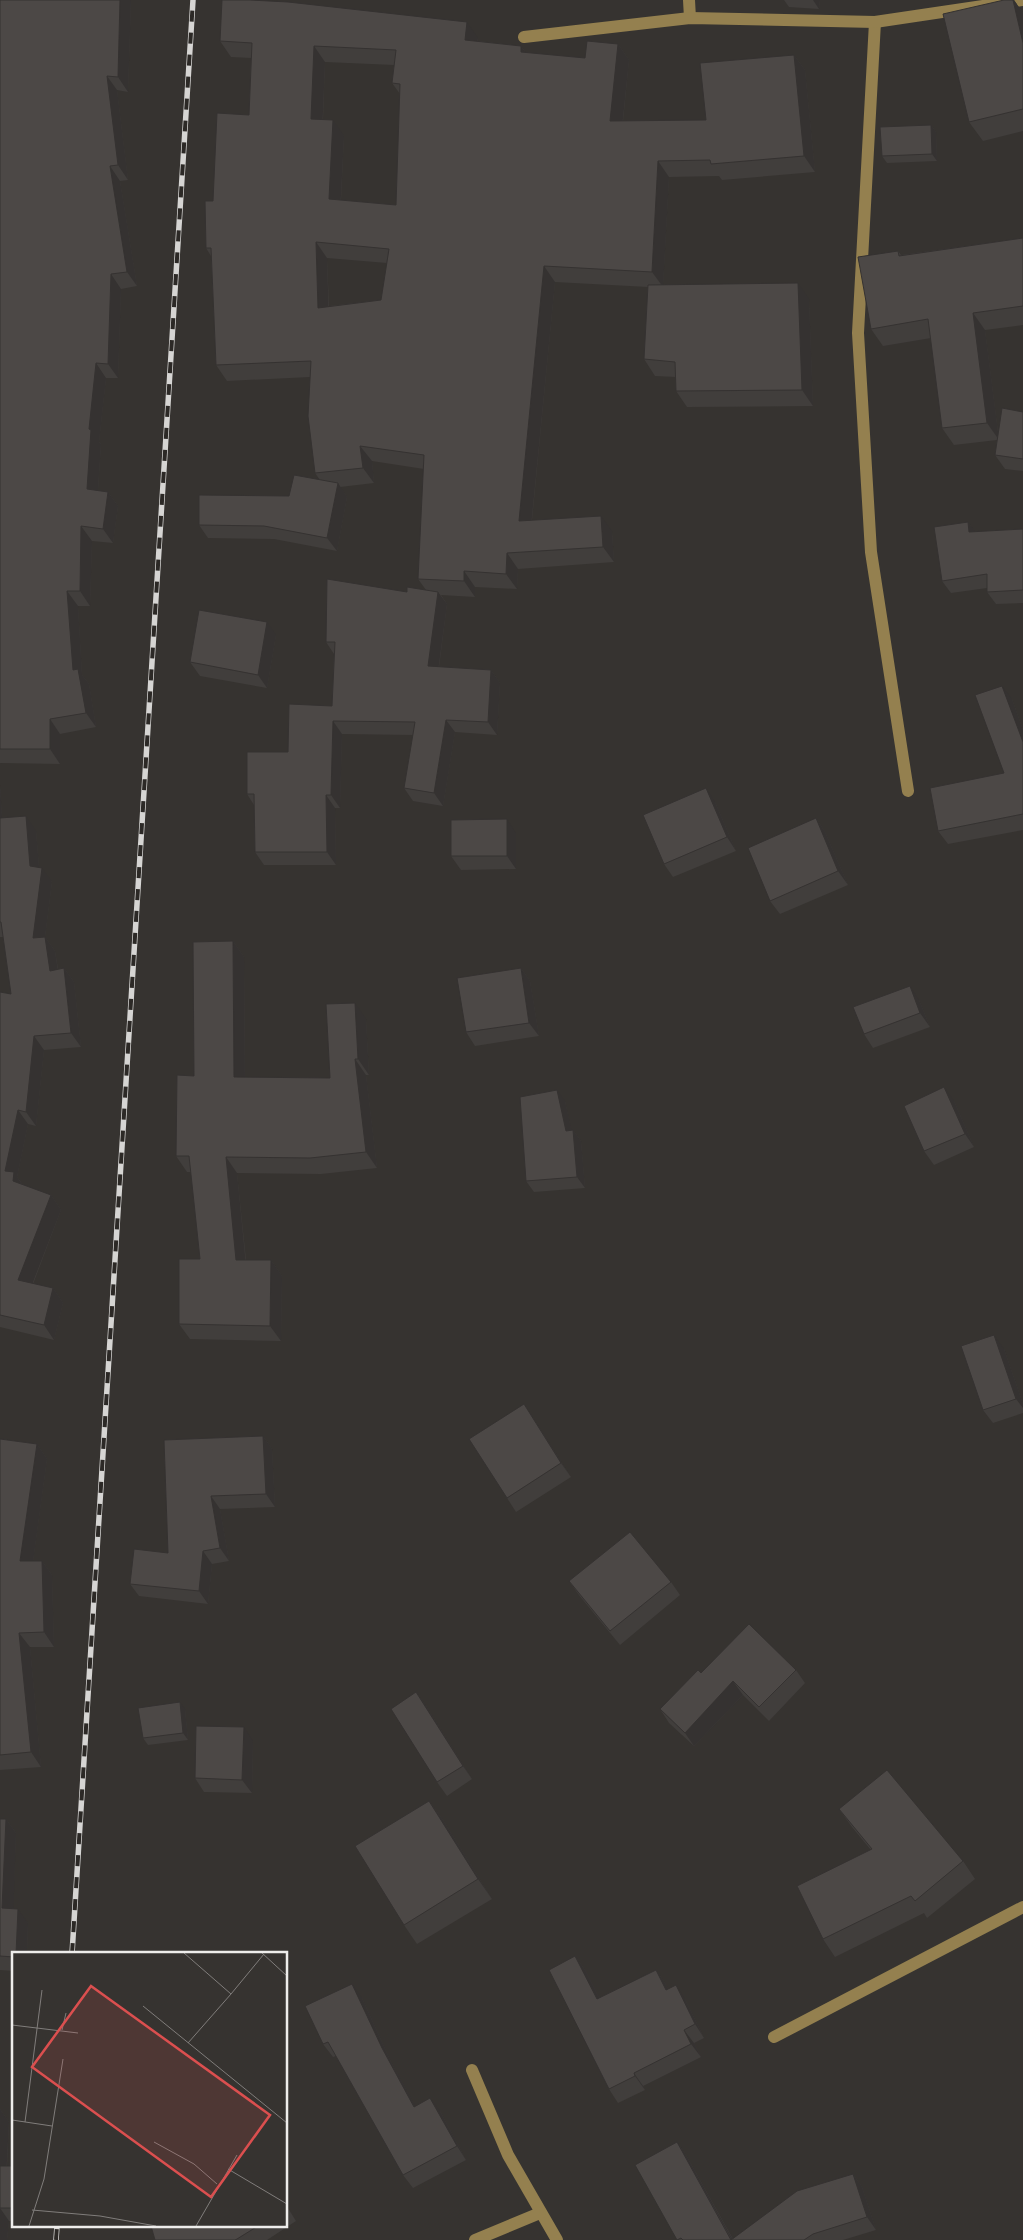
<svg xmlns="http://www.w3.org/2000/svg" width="1023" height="2240" font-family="'Work Sans',sans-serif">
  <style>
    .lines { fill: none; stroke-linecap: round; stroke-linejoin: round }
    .minor { stroke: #94804f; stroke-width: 12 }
    .rail-casing { stroke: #d6d5d3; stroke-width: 5.5 }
    .rail { stroke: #2c2926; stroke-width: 4; stroke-dasharray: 11; stroke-linecap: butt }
    .wall { fill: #413e3c; fill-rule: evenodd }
    .shaded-wall { fill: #353231 }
    .building { fill: #4c4846; stroke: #353231; fill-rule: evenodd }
    .inset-road { fill: none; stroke: #807d7b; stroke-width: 1 }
    .view { fill: #db4f4f; fill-opacity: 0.15; stroke: #db4f4f; stroke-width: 2.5 }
    .inset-edge { fill: none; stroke: #eeedeb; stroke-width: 2.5 }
  </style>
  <rect width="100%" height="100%" fill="#363330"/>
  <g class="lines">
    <!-- minor -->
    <g class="minor">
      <polyline points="689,0 690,18"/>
      <polyline points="875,22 858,333 871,552 908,791"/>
      <polyline points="524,37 690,18 875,22 1023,0"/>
      <polyline points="774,2037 1023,1907"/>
      <polyline points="472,2070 508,2155 557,2240"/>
      <polyline points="475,2240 540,2213"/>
    </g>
    <!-- rail casing -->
    <g class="rail-casing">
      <g id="rail">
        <polyline points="72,1954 193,0"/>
        <polyline points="56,2240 57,2226"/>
      </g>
    </g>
    <!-- rail -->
    <use href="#rail" class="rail"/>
  </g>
  <!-- wall -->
  <g class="wall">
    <polygon points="0,0 131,0 128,92 117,90 128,180 120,181 137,286 121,289 118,378 106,378 99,442 101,444 98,491 108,492 118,506 113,543 92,541 90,606 78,606 82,675 89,684 96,727 60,734 60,764 0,763"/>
    <polygon points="784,0 820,0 819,9 789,7"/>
    <polygon points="1004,0 1014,0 1023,13 1023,131 983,141 969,122"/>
    <path d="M478 38V41L521 46 526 53 585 58 618 44 629 60 623 121 706 120 794 55 805 70 815 172 722 180 719 176 669 177 663 285 809 299 813 406 687 407 676 391V377L655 376 644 359 648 287 555 282 532 520 612 531 614 562 518 569 517 589 475 587V597L441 595 447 604 439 667 491 670 500 683 497 735 455 732 443 806 413 801 404 788 413 735 342 734 340 808H335L336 865H264L255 852 254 805 247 794 332 706 334 654 326 642 407 592 426 590 418 579 424 469 372 461 374 483 340 487 347 497 337 551 274 539 208 538 199 525 289 496 320 480 315 473 310 377 227 381 216 365 211 256 206 248 213 201 249 115 251 58 231 57 220 41ZM325 62 394 65 392 83 400 94 396 205 341 200 344 136 323 120ZM327 258 387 263 381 300 329 306Z"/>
    <polygon points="931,125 936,132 937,161 887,163 882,156"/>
    <polygon points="1023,238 1023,325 985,330 998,432 1023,412 1023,471 1005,469 995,455 997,440 954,445 942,428 931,338 883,346 871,329 898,251 901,255"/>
    <polygon points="968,522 975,532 1023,529 1023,603 996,604 987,592 987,588 951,593 942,581"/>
    <polygon points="276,635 267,688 200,676 190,662"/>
    <polygon points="1012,699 1023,730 1023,830 948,844 938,831 1004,773"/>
    <polygon points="0,785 2,818 36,831 39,867 52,882 45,937 55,951 58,969 64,968 74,982 81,1047 44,1050 36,1126 28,1124 17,1177 23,1185 51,1195 61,1210 33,1284 53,1288 63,1303 54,1340 0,1327 0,992 11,994 3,937 0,937"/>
    <polygon points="715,802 736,851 673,877 664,864"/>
    <polygon points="816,818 825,832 848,885 780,914 770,901"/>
    <polygon points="516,833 516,869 461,870 451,856"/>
    <polygon points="233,941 244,957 245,1077 330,1078 366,1019 369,1075 366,1075 377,1168 321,1174 237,1173 246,1260 271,1260 282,1276 281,1341 190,1339 179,1324 200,1259 191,1172 187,1172 176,1156 194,1076"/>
    <polygon points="521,968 530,981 539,1036 475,1046 466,1032"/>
    <polygon points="919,1000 930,1027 873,1048 864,1034"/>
    <polygon points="565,1101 571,1130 573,1130 581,1141 585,1188 534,1192 526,1181"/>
    <polygon points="954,1101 974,1147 934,1165 924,1151"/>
    <polygon points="1004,1349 1023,1404 1023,1413 993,1423 983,1410"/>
    <polygon points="524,1404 571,1477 516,1512 507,1498"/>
    <polygon points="263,1436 272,1449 275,1507 220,1509 229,1561 212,1564 208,1604 139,1596 130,1584 168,1553 164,1440"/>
    <polygon points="0,1439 37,1444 47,1459 33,1561 42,1561 52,1575 54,1647 30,1647 41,1767 0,1770"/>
    <polygon points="569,1581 671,1582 680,1595 620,1645 579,1595"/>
    <polygon points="796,1670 805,1683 769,1721 743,1695 694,1746 669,1723 660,1709 701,1673"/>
    <polygon points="416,1692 426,1706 472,1779 447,1796 437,1782"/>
    <polygon points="185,1709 188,1740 148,1745 143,1738"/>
    <polygon points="253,1741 252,1793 204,1792 195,1778"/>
    <polygon points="429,1801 443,1820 492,1899 417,1944 404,1925"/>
    <polygon points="839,1809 963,1861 975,1879 927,1918 924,1913 835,1957 823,1939 871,1850 852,1827"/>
    <polygon points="0,1819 6,1819 16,1833 13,1908 28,1923 27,1954 14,1954 14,1971 0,1970"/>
    <polygon points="575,1956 585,1970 599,1998 656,1970 665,1983 668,1989 685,1999 704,2038 694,2043 701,2057 643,2086 645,2090 618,2103 609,2089"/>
    <polygon points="362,1998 391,2062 415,2106 440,2111 466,2160 413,2188 403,2175 336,2056 333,2057 323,2044"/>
    <polygon points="0,2109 9,2122 7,2166 14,2166 14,2221 9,2221 7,2240 0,2240"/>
    <polygon points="677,2142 686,2155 733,2239 853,2174 862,2187 876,2230 843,2240 677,2240"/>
    <polygon points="286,2205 296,2221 267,2240 155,2240 151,2226 286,2226"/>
  </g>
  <!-- shaded-wall -->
  <g class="shaded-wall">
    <polygon points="120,0 131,0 128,92 118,77"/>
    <polygon points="813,0 820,0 819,9"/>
    <polygon points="1013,0 1014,0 1023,13 1023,43"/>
    <polygon points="467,22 478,38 476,56 465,40"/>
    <polygon points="618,44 629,60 621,137 610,121"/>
    <polygon points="314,46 325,62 322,135 311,119"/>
    <polygon points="521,46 532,62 521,52"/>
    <polygon points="794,55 805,70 815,172 804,156"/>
    <polygon points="107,76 117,90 128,180 118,165"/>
    <polygon points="333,120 344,136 340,214 329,199"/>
    <polygon points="931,125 936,132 937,161 932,154"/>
    <polygon points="658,161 669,177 663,287 652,272"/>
    <polygon points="110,166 120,181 137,286 127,272"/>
    <polygon points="316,242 327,258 329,324 318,308"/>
    <polygon points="544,266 555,282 530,537 519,521"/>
    <polygon points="111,274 121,289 118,378 108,364"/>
    <polygon points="798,283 809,299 813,406 802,390"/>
    <polygon points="973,313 985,330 999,440 987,423"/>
    <polygon points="96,363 106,378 99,442 101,444 97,504 87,489 89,429"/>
    <polygon points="360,446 372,461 374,483 363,468"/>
    <polygon points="338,483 347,497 337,551 327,538"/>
    <polygon points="108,492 118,506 113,543 103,529"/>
    <polygon points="601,516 612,531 614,562 603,547"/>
    <polygon points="968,522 977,534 969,532"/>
    <polygon points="81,526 92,541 90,606 80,591"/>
    <polygon points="507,553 518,569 517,589 506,574"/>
    <polygon points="464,571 475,587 475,597 464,581"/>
    <polygon points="67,591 78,606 82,675 89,684 96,727 86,713 73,670"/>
    <polygon points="438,592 447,604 437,679 428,666"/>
    <polygon points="267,622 276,635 267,688 258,675"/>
    <polygon points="491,670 500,683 497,735 488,722"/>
    <polygon points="1002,686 1012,699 1023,730 1023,742"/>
    <polygon points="50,719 60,734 60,764 50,749"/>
    <polygon points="446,720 455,732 443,806 434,793"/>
    <polygon points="333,721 342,734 340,808 331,795"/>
    <polygon points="0,785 3,833 0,829"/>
    <polygon points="706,788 715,802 736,851 727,837"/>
    <polygon points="326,795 335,808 336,865 327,852"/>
    <polygon points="26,816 36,831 40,879 42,868 52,882 45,937 55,951 60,985 50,971 33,938 30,866"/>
    <polygon points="816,818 825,832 848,885 838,871"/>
    <polygon points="507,819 516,833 516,869 507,856"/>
    <polygon points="233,941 244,957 245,1092 234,1077"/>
    <polygon points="64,968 74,982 81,1047 71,1033"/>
    <polygon points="521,968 530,981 539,1036 529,1023"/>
    <polygon points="910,986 919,1000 930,1027 920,1013"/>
    <polygon points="355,1003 366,1019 369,1075 358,1059"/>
    <polygon points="34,1036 44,1050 36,1126 26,1112"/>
    <polygon points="355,1059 366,1075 377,1168 366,1152"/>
    <polygon points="944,1087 954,1101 974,1147 965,1134"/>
    <polygon points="557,1090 565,1101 574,1142 566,1131"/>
    <polygon points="18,1110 28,1124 17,1177 24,1187 23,1196 5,1171"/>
    <polygon points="573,1130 581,1141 585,1188 577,1177"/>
    <polygon points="226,1157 237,1173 247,1276 236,1260"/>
    <polygon points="51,1195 61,1210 28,1295 18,1280"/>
    <polygon points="271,1260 282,1276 281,1341 270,1326"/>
    <polygon points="53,1288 63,1303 54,1340 44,1325"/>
    <polygon points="994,1335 1004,1349 1023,1404 1023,1408 1016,1399"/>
    <polygon points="524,1404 533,1418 571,1477 561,1463"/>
    <polygon points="263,1436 272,1449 275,1507 266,1494"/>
    <polygon points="37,1444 47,1459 31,1576 20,1561"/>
    <polygon points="211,1496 220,1509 229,1561 220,1548"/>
    <polygon points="203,1551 212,1564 208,1604 199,1591"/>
    <polygon points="42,1561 52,1575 54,1647 44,1632"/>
    <polygon points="19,1633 30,1647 41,1767 31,1752"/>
    <polygon points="733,1681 743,1695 694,1746 685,1733"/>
    <polygon points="416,1692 426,1706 472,1779 463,1766"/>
    <polygon points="180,1702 185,1709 188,1740 183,1733"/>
    <polygon points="244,1727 253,1741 252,1793 242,1780"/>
    <polygon points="429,1801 443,1820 492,1899 478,1879"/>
    <polygon points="6,1819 16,1833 13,1922 2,1908"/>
    <polygon points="18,1909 28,1923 27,1954 16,1954"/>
    <polygon points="575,1956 585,1970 606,2012 597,1999"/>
    <polygon points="656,1970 665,1983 676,2004 666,1990"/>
    <polygon points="352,1984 362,1998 391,2062 423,2120 414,2107 382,2048"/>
    <polygon points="676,1985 685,1999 704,2038 695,2024"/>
    <polygon points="684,2030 694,2043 701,2057 691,2044"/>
    <polygon points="634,2073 643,2086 645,2090 635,2076"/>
    <polygon points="430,2098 440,2111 466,2160 457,2146"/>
    <polygon points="0,2109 9,2122 6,2179 0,2170"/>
    <polygon points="677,2142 686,2155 733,2240 732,2240"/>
    <polygon points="853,2174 862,2187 876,2230 867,2217"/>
    <polygon points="0,2208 9,2221 7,2240 0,2240"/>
  </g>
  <!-- building -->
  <g class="building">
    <polygon points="0,0 120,0 118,77 107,76 118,165 110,166 127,272 111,274 108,364 96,363 89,429 91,430 87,489 108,492 103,529 81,526 80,591 67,591 73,670 78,669 86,713 50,719 50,749 0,749"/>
    <path d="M222 0H250L288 2 467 22 465 40 521 46V52L585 58 587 41 618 44 610 121 706 120 700 63 794 55 804 156 711 164 710 160 658 161 652 272 544 266 519 521 601 516 603 547 507 553 506 574 464 571V581L418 579 424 455 360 446 363 468 315 473 308 416 311 361 216 365 211 248H206L205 201H213L217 113 249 115 252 43 220 41ZM314 46 396 50 392 83 400 84 396 205 329 199 333 120 311 119ZM316 242 389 249 381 300 318 308Z"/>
    <polygon points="1004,0 1013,0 1023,43 1023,109 969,122 943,14"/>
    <polygon points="931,125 932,154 882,156 880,127"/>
    <polygon points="1023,238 1023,306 973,313 987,423 942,428 928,319 871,329 858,257 898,251 899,256"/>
    <polygon points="798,283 802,390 676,391 675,362 644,359 648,285"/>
    <polygon points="1002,408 1023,412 1023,459 995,455"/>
    <polygon points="294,475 338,483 327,538 264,526 199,525 199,495 289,496"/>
    <polygon points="968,522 969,532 1023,529 1023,590 987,592 987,574 942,581 934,527"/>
    <polygon points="327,579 407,592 407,587 438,592 428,666 491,670 488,722 446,720 434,793 404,788 415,722 333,721 331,795 326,795 327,852 255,852 254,794 247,794 247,752 288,752 289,704 332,706 335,642 326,642"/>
    <polygon points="199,610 267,622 258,675 190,662"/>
    <polygon points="1002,686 1023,742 1023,814 938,831 930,788 1004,773 975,695"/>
    <polygon points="706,788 727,837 664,864 643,815"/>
    <polygon points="26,816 30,866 42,868 33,938 45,937 50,971 64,968 71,1033 34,1036 26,1112 18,1110 5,1171 14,1172 13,1181 51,1195 18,1280 53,1288 44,1325 0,1315 0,992 11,994 1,922 0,922 0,818"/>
    <polygon points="816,818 838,871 770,901 748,848"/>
    <polygon points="507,819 507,856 451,856 451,820"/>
    <polygon points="233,941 234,1077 330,1078 326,1004 355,1003 358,1059 355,1059 366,1152 310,1158 226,1157 236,1260 271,1260 270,1326 179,1324 179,1259 200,1259 189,1156 176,1156 177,1075 194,1076 193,942"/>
    <polygon points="521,968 529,1023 466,1032 457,978"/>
    <polygon points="910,986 920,1013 864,1034 853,1007"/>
    <polygon points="944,1087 965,1134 924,1151 904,1106"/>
    <polygon points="557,1090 566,1131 573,1130 577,1177 526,1181 520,1097"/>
    <polygon points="994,1335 1016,1399 983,1410 961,1346"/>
    <polygon points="524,1404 561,1463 507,1498 469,1439"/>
    <polygon points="263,1436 266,1494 211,1496 220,1548 203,1551 199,1591 130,1584 134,1549 168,1553 164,1440"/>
    <polygon points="0,1439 37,1444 20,1561 42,1561 44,1632 19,1633 31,1752 0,1755"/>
    <polygon points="630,1532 671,1582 610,1631 569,1581"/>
    <polygon points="749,1624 796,1670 759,1707 733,1681 685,1733 660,1709 698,1670 701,1673"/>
    <polygon points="416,1692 463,1766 437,1782 391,1709"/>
    <polygon points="180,1702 183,1733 143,1738 138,1708"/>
    <polygon points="196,1726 244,1727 242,1780 195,1778"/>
    <polygon points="887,1770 963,1861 915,1901 911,1896 823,1939 797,1886 872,1849 839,1809"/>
    <polygon points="429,1801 478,1879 404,1925 355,1846"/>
    <polygon points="0,1819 6,1819 2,1908 18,1909 16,1954 14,1954 14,1957 0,1956"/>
    <polygon points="575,1956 597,1999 656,1970 666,1990 676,1985 695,2024 684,2030 691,2044 634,2073 635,2076 609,2089 549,1970"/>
    <polygon points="352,1984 382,2048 414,2107 430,2098 457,2146 403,2175 328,2042 323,2044 305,2006"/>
    <polygon points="677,2142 731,2240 797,2191 853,2174 867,2217 813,2234 804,2240 683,2240 681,2238 677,2240 635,2165"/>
    <rect x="0" y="2166" width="14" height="42"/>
    <polygon points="151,2226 258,2226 237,2239 235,2240 155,2240"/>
  </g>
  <!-- overview -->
  <g transform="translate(12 1952)">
    <rect width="275" height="275" fill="#363330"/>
    <path class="inset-road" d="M172 1 219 42 252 2M250 1 275 24M131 54 275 171M0 73 66 81M50 78 54 61M176 91 219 42M0 168 40 174M13 170 30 38M142 190 182 212 205 232M216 217 275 252M20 258 88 264 144 274M17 274 32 227 51 107M184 274 225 203"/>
    <path class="view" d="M79 34 258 163 199 245 20 115Z"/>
    <rect width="275" height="275" class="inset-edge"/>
  </g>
</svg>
